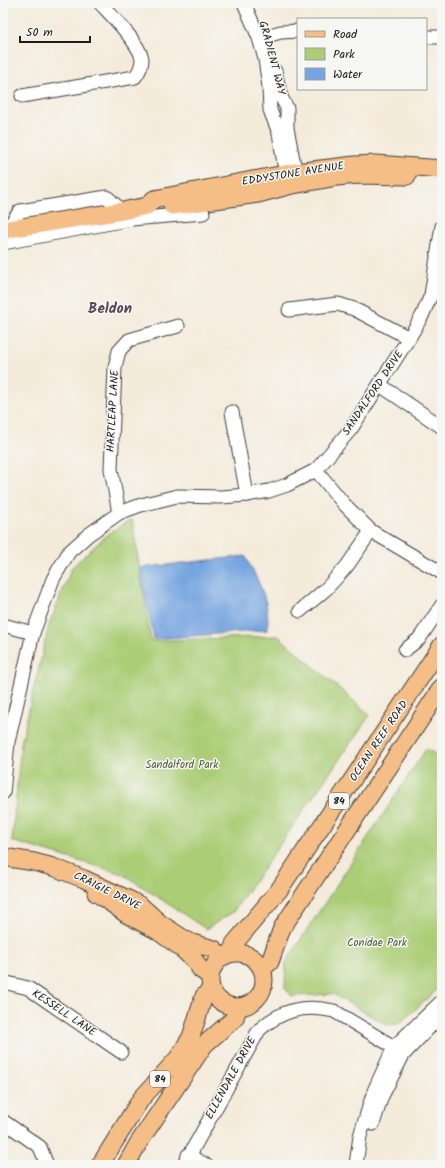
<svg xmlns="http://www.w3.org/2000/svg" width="445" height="1168" font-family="Kalam,sans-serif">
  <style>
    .green { fill: #abcd76; stroke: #647449 }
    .water { fill: #77a5e0; stroke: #4a607e }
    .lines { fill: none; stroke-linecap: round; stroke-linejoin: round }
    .minor-casing { stroke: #3c3b39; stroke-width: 15 }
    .major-casing { stroke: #3c3b39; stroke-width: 19 }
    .minor { stroke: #fff; stroke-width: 13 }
    .major { stroke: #f6be87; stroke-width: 17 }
    .labels { text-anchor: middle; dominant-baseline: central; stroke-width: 3; stroke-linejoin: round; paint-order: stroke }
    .shield { fill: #f6f6f2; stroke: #5d5d5c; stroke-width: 1 }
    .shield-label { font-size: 10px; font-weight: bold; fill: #1c1c1c }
    .street-label { font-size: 11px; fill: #1c1c1c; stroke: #f6f6f2 }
    .park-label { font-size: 11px; fill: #4e5a3c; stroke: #f6f6f2 }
    .district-label { font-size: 15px; font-weight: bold; fill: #544855; stroke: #f6f6f2 }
  </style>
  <rect width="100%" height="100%" fill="#f6f6f2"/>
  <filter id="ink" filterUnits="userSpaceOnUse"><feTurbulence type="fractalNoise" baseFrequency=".025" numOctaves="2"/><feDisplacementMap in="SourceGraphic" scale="8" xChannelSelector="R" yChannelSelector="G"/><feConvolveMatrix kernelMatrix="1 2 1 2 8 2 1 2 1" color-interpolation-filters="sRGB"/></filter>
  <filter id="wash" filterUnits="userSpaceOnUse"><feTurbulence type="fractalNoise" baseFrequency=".012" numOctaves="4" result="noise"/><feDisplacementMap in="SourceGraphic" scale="16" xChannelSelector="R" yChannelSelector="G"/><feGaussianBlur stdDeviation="0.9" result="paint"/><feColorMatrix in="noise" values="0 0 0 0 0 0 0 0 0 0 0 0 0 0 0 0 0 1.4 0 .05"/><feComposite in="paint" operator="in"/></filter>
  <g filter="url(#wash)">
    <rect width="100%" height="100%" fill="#f4ebdb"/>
    <!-- green -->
    <g class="green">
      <polygon points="132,519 151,641 278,636 370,715 233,912 206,929 123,874 12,841 21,743 49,625 72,567 108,534"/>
      <polygon points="426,749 442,758 442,985 399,1024 387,1025 333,994 292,996 285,988 286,962"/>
    </g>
    <!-- water -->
    <path class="water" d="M245 556C258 581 271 601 267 630L154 639 140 568Z"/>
  </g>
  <g filter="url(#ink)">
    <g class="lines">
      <!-- minor casing -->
      <g class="minor-casing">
        <g id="minor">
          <polyline points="244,3 259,38 265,59 269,87 270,110 279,133 287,182"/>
          <polyline points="426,37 442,37"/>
          <polyline points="259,38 281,32 298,31"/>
          <polyline points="275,71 281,97 287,108 287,128 297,180"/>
          <path d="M22 96 135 77C139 72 142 66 142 59 140 44 111 15 100 3"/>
          <polyline points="7,229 20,211 107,197 122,211"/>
          <polyline points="3,243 132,219 203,213"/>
          <polyline points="289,310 338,304 354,309 409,338"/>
          <polyline points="380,385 442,427"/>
          <polyline points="232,412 247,495"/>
          <polyline points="316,470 344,504 371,531 442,573"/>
          <polyline points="119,513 111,469 115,367 119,351 129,340 178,326"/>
          <polyline points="300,611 326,589 347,566 371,531"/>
          <polyline points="3,625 33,633"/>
          <polyline points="405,650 419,639 442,605"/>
          <polyline points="3,793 8,742 33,633 53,579 69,552 88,535 119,513 141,505 177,496 221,497 247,495 269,491 287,485 316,470 351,429 409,338 422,316 431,295 442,226"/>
          <polyline points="3,982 28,988 121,1052"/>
          <polyline points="3,1121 40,1147 47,1165"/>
          <polyline points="373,1124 382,1096 403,1055 442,1014"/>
          <polyline points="188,1155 206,1165"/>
          <path d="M184 1165 259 1030C281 1010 304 1004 334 1011L394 1047 403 1055"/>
          <polyline points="356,1165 360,1136 374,1091 394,1047 442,1001"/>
        </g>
      </g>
      <!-- major casing -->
      <g class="major-casing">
        <g id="major">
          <polyline points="172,206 258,194 288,186 337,177 358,175 407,176"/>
          <polyline points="3,230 122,211 147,206 154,199 295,172 355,165 376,164 442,169"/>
          <polyline points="3,857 34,862 53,867 84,879 132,901 141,906 161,924 181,937 192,943 214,949 222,957"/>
          <polyline points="96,893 104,898 126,914 156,930 180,947 195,961 201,970 210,976"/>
          <circle cx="237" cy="980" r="27"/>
          <polyline points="233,953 234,944 279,890 442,645"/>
          <polyline points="262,969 270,962 282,928 442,687"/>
          <polyline points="100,1165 141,1099 178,1058 191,1037 204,996 211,989"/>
          <polyline points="126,1165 139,1142 205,1044 235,1018 238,1007"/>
        </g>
      </g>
      <!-- minor -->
      <use href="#minor" class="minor"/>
      <!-- major -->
      <use href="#major" class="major"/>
    </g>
  </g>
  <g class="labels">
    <!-- shield labels -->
    <g class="shield">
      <rect x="329" y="793" width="20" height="16" rx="3"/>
      <rect x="150" y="1071" width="20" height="16" rx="3"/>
    </g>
    <g class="shield-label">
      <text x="339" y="801">84</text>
      <text x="160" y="1079">84</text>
    </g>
    <!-- street labels -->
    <g class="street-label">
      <text transform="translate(272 58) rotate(75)">GRADIENT WAY</text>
      <text transform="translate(293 174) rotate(-9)">EDDYSTONE AVENUE</text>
      <text transform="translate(373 393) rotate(-56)">SANDALFORD DRIVE</text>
      <text transform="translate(113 411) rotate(-87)">HARTLEAP LANE</text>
      <text transform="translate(379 741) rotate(-56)">OCEAN REEF ROAD</text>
      <text transform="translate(107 891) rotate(26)">CRAIGIE DRIVE</text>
      <text transform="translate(64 1013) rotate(34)">KESSELL LANE</text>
      <text transform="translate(231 1078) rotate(-61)">ELLENDALE DRIVE</text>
    </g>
    <!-- park labels -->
    <g class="park-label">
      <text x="182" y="765">Sandalford Park</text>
      <text x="377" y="943">Conidae Park</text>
    </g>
    <!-- district labels -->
    <g class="district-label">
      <text x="110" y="309">Beldon</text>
    </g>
  </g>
  <!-- margin -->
  <rect width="445" height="1168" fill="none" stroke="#f6f6f2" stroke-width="16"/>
  <!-- legend -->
  <rect x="297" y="18" width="130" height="72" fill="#f6f6f2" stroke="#9f9f9c"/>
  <rect x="305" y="31" width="20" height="6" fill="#f6be87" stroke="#9f9f9c"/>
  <text x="333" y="38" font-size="12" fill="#1c1c1c">Road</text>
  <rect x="305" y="48" width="20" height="12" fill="#abcd76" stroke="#9f9f9c"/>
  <text x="333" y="58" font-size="12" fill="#1c1c1c">Park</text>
  <rect x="305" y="68" width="20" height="12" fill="#77a5e0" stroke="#9f9f9c"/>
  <text x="333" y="78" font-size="12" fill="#1c1c1c">Water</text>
  <!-- scale -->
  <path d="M20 36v6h70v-6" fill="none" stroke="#1c1c1c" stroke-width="2"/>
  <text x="26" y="36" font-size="12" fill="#1c1c1c" stroke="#f6f6f2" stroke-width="3" paint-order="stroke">50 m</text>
</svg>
